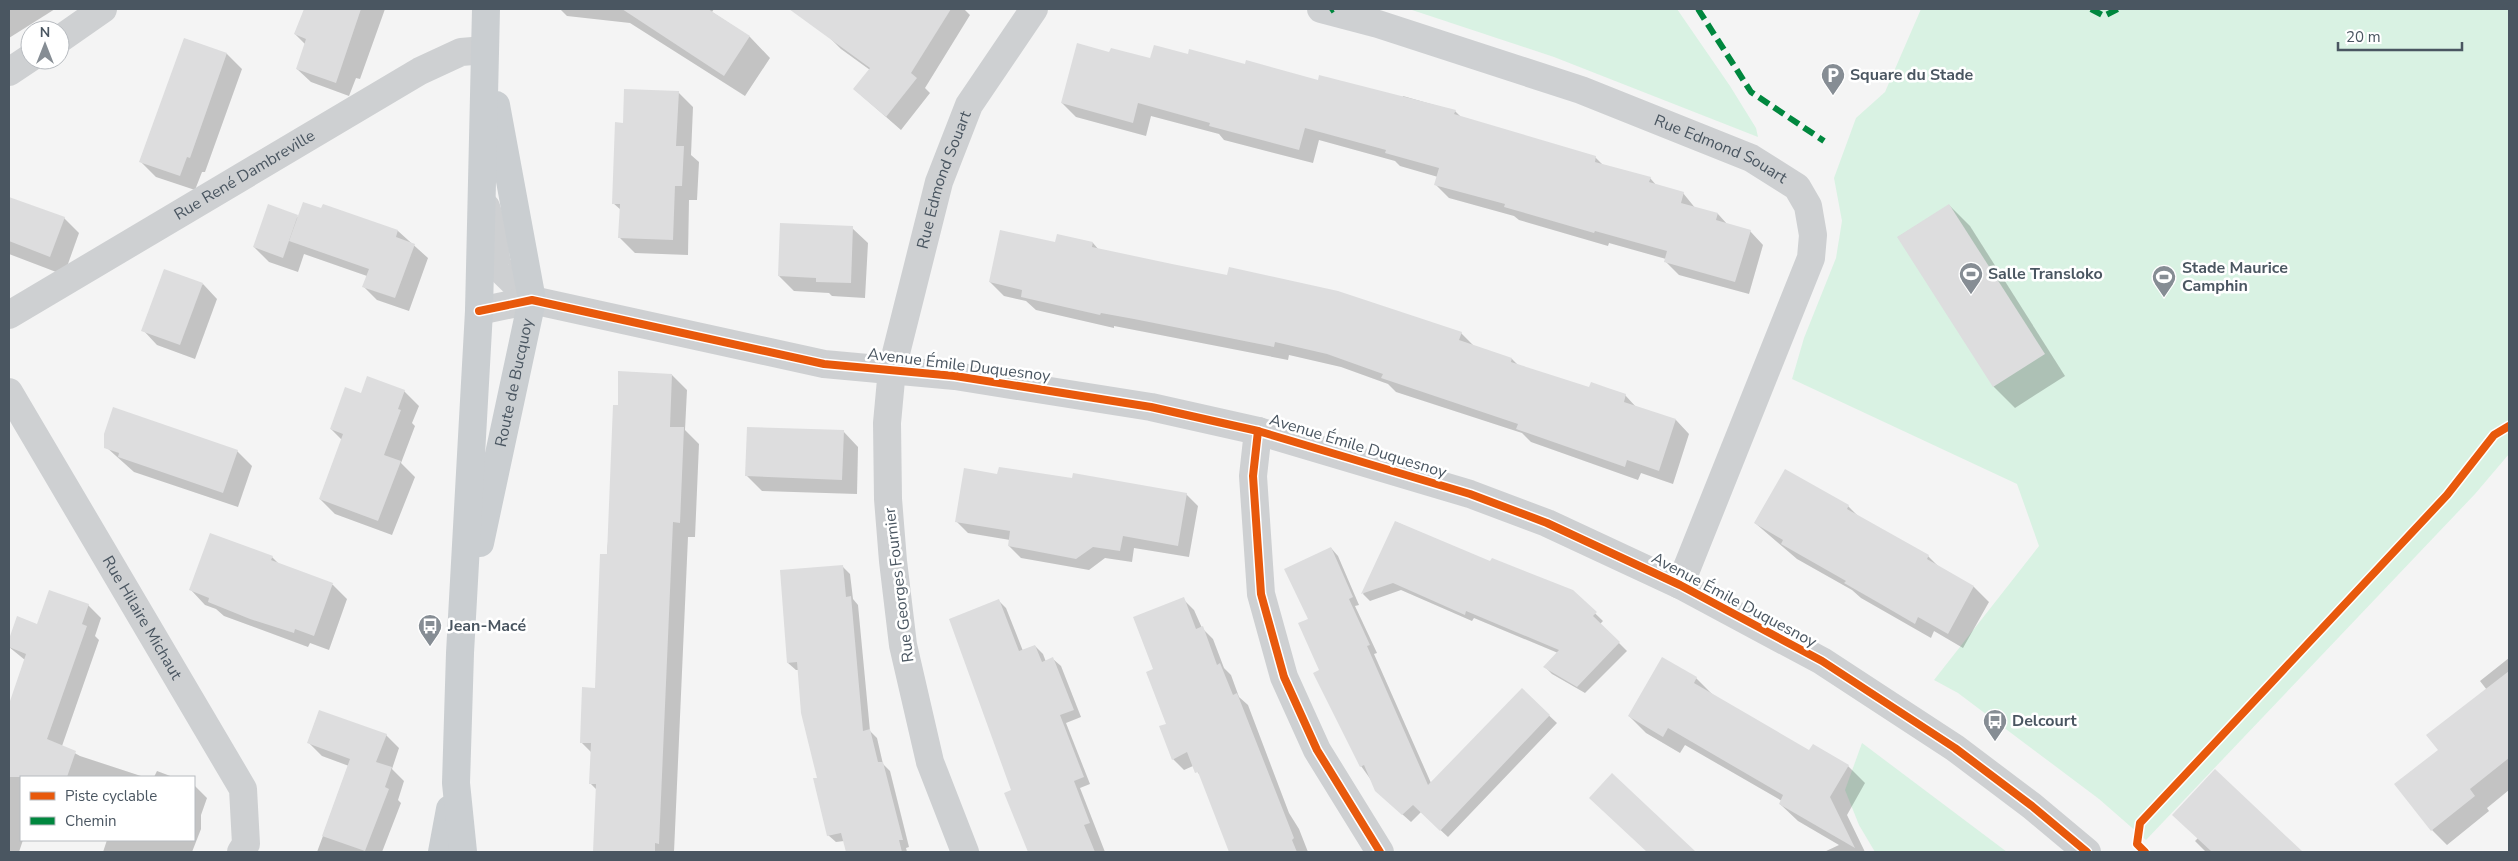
<svg xmlns="http://www.w3.org/2000/svg" width="2518" height="861" font-family="'Nunito Sans',sans-serif">
  <style>
    .grass { fill: #d9f2e3 }
    .shadow { fill: #0003 }
    .building { fill: #ddddde }
    .lines { fill: none; stroke-linecap: round; stroke-linejoin: round }
    .minor { stroke: #ced0d2; stroke-width: 28 }
    .major { stroke: #caced1; stroke-width: 28 }
    .quiet { stroke: #00873e; stroke-width: 6; stroke-dasharray: 12 6; stroke-linecap: butt }
    .cycleway-casing { stroke: #fff; stroke-width: 11 }
    .cycleway { stroke: #e8590c; stroke-width: 8 }
    .labels { text-anchor: middle; dominant-baseline: central; stroke-width: 5; stroke-linejoin: round; paint-order: stroke }
    .poi-label { font-size: 16px; font-weight: bold; fill: #4a5661; stroke: #fff; text-anchor: start }
    .street-label { font-size: 16px; fill: #4a5661; stroke: #fff }
  </style>
  <rect width="100%" height="100%" fill="#f4f4f4"/>
  <!-- grass -->
  <g class="grass">
    <polygon points="1409,9 1677,9 1730,86 1756,128 1758,137 1554,57"/>
    <polygon points="1921,9 2509,9 2509,454 2475,494 2146,840 2099,799 1958,693 1934,680 2039,546 2017,484 1792,379 1804,338 1836,258 1842,221 1834,178 1856,118 1885,92"/>
    <polygon points="1862,743 2007,852 1875,852 1859,825 1845,790"/>
  </g>
  <!-- shadow -->
  <g class="shadow">
    <polygon points="9,9 55,9 9,38"/>
    <polygon points="305,9 385,9 360,79 356,78 349,96 311,82 297,69 306,45 295,34"/>
    <polygon points="560,9 714,9 712,12 750,37 770,58 745,96 630,23 567,16"/>
    <polygon points="843,9 964,9 970,15 925,88 930,93 901,130 854,89 870,70 841,49 827,35"/>
    <polygon points="185,39 227,54 242,69 205,172 202,172 195,190 156,177 141,162"/>
    <polygon points="1110,54 1151,59 1189,55 1402,99 1403,96 1455,111 1461,117 1595,157 1604,166 1650,178 1657,186 1683,193 1696,209 1718,214 1728,225 1750,231 1763,245 1749,294 1679,275 1665,261 1666,259 1609,243 1608,246 1519,220 1514,216 1449,198 1436,185 1438,177 1400,166 1395,161 1319,140 1313,163 1224,140 1219,134 1151,116 1146,136 1076,117 1062,103"/>
    <polygon points="678,92 693,107 691,155 699,162 697,200 689,200 688,255 635,253 620,238 621,210 613,203 624,124"/>
    <polygon points="9,198 64,218 79,233 64,275 9,254"/>
    <polygon points="323,205 398,231 428,258 409,311 377,300 364,287 367,276 304,254 298,272 269,262 254,247 297,216 298,218 322,210"/>
    <polygon points="1949,205 1970,226 2065,376 2015,408 1994,387 1898,237"/>
    <polygon points="852,228 868,243 865,298 832,296 829,293 794,291 779,276"/>
    <polygon points="1056,243 1093,243 1099,250 1461,333 1474,346 1512,359 1519,366 1589,389 1625,395 1637,408 1676,420 1689,434 1673,484 1641,473 1638,480 1531,442 1522,433 1396,392 1388,384 1341,367 1289,355 1288,360 1114,326 1114,328 1036,310 1026,301 1004,296 990,282"/>
    <polygon points="203,284 217,299 195,359 157,345 143,330"/>
    <polygon points="672,375 687,390 685,430 699,444 695,537 688,537 674,852 595,852 597,790 590,783 592,753 581,742 596,689 619,407"/>
    <polygon points="404,391 419,406 412,423 415,426 401,463 415,477 392,535 335,514 320,499 342,440 331,429 362,395"/>
    <polygon points="843,431 858,447 857,494 762,491 747,476"/>
    <polygon points="106,447 237,451 252,466 238,507 134,472"/>
    <polygon points="998,475 1186,494 1198,506 1189,557 1134,548 1132,562 1105,558 1089,570 1021,558 1009,546 1010,540 968,533 957,522"/>
    <polygon points="1848,506 1860,518 1928,556 1940,568 1974,587 1989,602 1963,648 1934,631 1931,638 1861,598 1852,590 1797,559 1755,523"/>
    <polygon points="1396,522 1491,563 1572,591 1603,621 1600,624 1627,651 1585,693 1552,674 1545,667 1558,653 1474,618 1472,621 1401,590 1370,601 1363,594"/>
    <polygon points="1331,548 1338,556 1359,605 1355,606 1377,653 1374,654 1431,783 1522,690 1557,723 1448,837 1421,812 1411,822 1384,798 1361,766 1321,670 1309,619"/>
    <polygon points="272,557 280,565 333,585 347,599 329,650 310,643 308,647 224,616 216,609 205,605 191,590"/>
    <polygon points="843,567 850,574 853,599 858,605 870,731 877,738 883,764 890,771 909,847 906,848 907,852 847,852 844,841 836,842 828,835 799,670 796,670 788,663"/>
    <polygon points="1183,599 1194,610 1202,628 1213,639 1224,668 1231,675 1239,697 1248,705 1289,813 1299,829 1308,852 1230,852 1202,778 1193,766 1184,770 1173,759 1168,724 1155,670"/>
    <polygon points="999,601 1006,608 1023,651 1035,646 1043,654 1046,662 1053,659 1061,666 1081,717 1066,723 1090,784 1080,788 1105,852 1029,852 1006,793 1012,791"/>
    <polygon points="88,605 101,618 95,636 99,640 62,746 80,756 144,777 21,777 21,840 23,840 19,852 9,852 9,707 25,660 9,647 9,643 18,618 38,625"/>
    <polygon points="2509,658 2509,790 2487,808 2489,811 2447,845 2432,830 2440,750 2487,690 2480,681"/>
    <polygon points="1696,678 1714,696 1810,752 1848,766 1865,783 1847,815 1865,852 1824,852 1839,845 1798,821 1780,804 1782,801 1685,745 1680,753 1646,733 1629,716"/>
    <polygon points="386,735 399,748 392,769 404,781 398,800 401,803 382,852 317,852 349,766 322,756 309,743"/>
    <polygon points="157,771 173,777 154,777"/>
    <polygon points="2215,771 2301,852 2206,852 2195,841 2198,838"/>
    <polygon points="194,785 207,798 201,815 201,829 192,852 103,852 107,840 194,840"/>
  </g>
  <!-- building -->
  <g class="building">
    <polygon points="304,9 361,9 336,83 296,69 306,39 294,34"/>
    <polygon points="622,9 708,9 750,36 724,76"/>
    <polygon points="789,9 951,9 911,73 917,78 886,117 853,89 870,68"/>
    <polygon points="184,38 227,53 190,158 187,157 180,176 139,162"/>
    <polygon points="1077,43 1109,52 1111,48 1150,58 1154,45 1188,54 1189,49 1245,64 1246,60 1318,80 1319,75 1456,110 1454,114 1596,156 1595,162 1651,177 1649,182 1684,192 1681,203 1718,213 1716,220 1751,230 1735,282 1664,262 1667,251 1595,231 1594,233 1504,207 1505,204 1434,185 1439,168 1385,153 1386,150 1305,128 1299,150 1209,126 1210,123 1138,103 1133,123 1061,103"/>
    <polygon points="624,89 679,91 676,146 684,146 682,186 675,186 673,240 618,238 620,204 612,204 615,122 623,123"/>
    <polygon points="9,197 65,217 50,257 9,241"/>
    <polygon points="303,202 321,208 323,204 398,230 396,237 415,244 395,298 362,287 369,269 289,241"/>
    <polygon points="268,204 298,215 283,258 253,247"/>
    <polygon points="1949,204 2045,354 1993,387 1897,237"/>
    <polygon points="780,223 853,226 851,283 816,282 816,278 778,276"/>
    <polygon points="1000,230 1055,242 1057,234 1093,242 1092,247 1172,264 1227,275 1229,267 1338,291 1462,332 1459,340 1512,358 1511,362 1589,387 1591,382 1608,388 1626,394 1624,402 1676,419 1659,471 1627,460 1625,467 1516,429 1518,424 1381,378 1383,374 1327,354 1275,342 1274,347 1134,319 1101,313 1100,315 1021,297 1022,290 989,282"/>
    <polygon points="164,269 203,283 180,345 141,331"/>
    <polygon points="618,371 672,374 670,427 684,427 680,523 673,522 659,844 655,843 655,852 593,852 596,784 589,784 591,743 580,743 582,687 595,688 600,554 607,554 613,405 618,405"/>
    <polygon points="367,376 405,390 398,409 401,410 384,455 401,461 378,521 319,499 343,434 330,429 345,387 361,393"/>
    <polygon points="113,407 238,450 223,493 118,457 119,453 104,448 104,434"/>
    <polygon points="747,427 844,430 842,480 745,476"/>
    <polygon points="999,467 1072,478 1073,473 1187,493 1178,546 1123,536 1120,551 1093,547 1076,559 1008,546 1010,531 955,522 964,468 997,474"/>
    <polygon points="1785,469 1849,505 1847,509 1929,555 1927,559 1974,586 1948,634 1918,617 1915,624 1879,603 1844,583 1846,581 1781,544 1783,540 1754,523"/>
    <polygon points="1395,521 1490,561 1492,558 1573,590 1597,612 1593,616 1620,642 1577,687 1543,667 1559,650 1466,611 1465,615 1393,583 1361,594"/>
    <polygon points="210,533 273,556 271,560 333,583 314,636 295,629 294,633 250,619 208,602 209,598 189,590"/>
    <polygon points="1331,547 1353,597 1349,599 1370,645 1367,646 1428,785 1522,688 1550,715 1440,831 1413,805 1402,815 1375,791 1364,765 1360,767 1313,673 1319,670 1298,623 1308,619 1284,569"/>
    <polygon points="843,565 846,597 851,596 863,731 870,729 878,762 883,762 903,840 899,840 902,852 846,852 841,833 827,836 813,778 817,778 801,713 797,662 787,663 780,570"/>
    <polygon points="49,590 89,604 82,624 87,626 47,739 76,751 67,777 9,777 9,704 26,654 9,647 9,639 17,616 37,624"/>
    <polygon points="1184,597 1196,629 1203,626 1217,665 1220,663 1233,695 1237,693 1294,838 1292,840 1297,852 1229,852 1198,772 1195,773 1187,752 1172,760 1159,726 1166,724 1146,672 1153,669 1133,617"/>
    <polygon points="999,599 1019,651 1035,645 1042,662 1053,657 1074,710 1060,715 1084,777 1074,781 1090,823 1084,825 1095,852 1028,852 1004,793 1011,790 949,619"/>
    <polygon points="1662,657 1697,677 1694,683 1809,750 1813,744 1849,765 1830,797 1855,848 1779,804 1783,795 1668,728 1663,737 1628,716"/>
    <polygon points="2509,671 2509,758 2470,789 2475,796 2431,831 2394,784 2438,750 2426,735"/>
    <polygon points="319,710 387,734 376,762 392,767 385,787 389,789 365,851 322,836 350,759 307,743"/>
    <polygon points="2215,769 2269,820 2303,852 2212,852 2172,815"/>
    <polygon points="1612,773 1696,852 1647,852 1589,798"/>
  </g>
  <g class="lines">
    <!-- minor -->
    <g class="minor">
      <path id="s1" d="M1321 9 1378 24 1581 90 1751 158 1797 187 1808 206 1813 235 1811 258 1680 585"/>
      <polyline points="60,39 103,9"/>
      <polyline points="9,72 30,58"/>
      <polyline points="486,207 492,226 497,266 532,300"/>
      <polyline points="479,311 532,300 824,364 955,376 1151,407 1258,431 1470,494 1547,523 1680,585 1822,661 1955,748 2032,806 2087,852"/>
      <path id="s2" d="M9 315 420 71 461 52 485 50"/>
      <path id="s3" d="M9 392 243 789 246 844 241 852"/>
      <polyline points="1258,431 1253,476 1261,594 1284,677 1317,750 1380,852"/>
      <path id="s4" d="M965 852 930 762 903 645 893 561 888 499 887 423 892 369 939 182 969 105 1034 9"/>
    </g>
    <!-- major -->
    <g class="major">
      <path id="s5" d="M480 543 532 300 496 105"/>
      <polyline points="442,852 450,809"/>
      <polyline points="463,852 456,783 460,653 479,311 486,9"/>
    </g>
    <!-- quiet -->
    <g class="quiet">
      <polyline points="1698,9 1751,92 1824,141"/>
      <polyline points="2091,9 2104,16 2118,9"/>
      <polyline points="1330,11 1333,9"/>
    </g>
    <!-- cycleway casing -->
    <g class="cycleway-casing">
      <g id="cycleway">
        <polyline points="479,311 532,300 824,364 955,376 1151,407 1258,431 1470,494 1547,523 1680,585 1822,661 1955,748 2032,806 2087,852"/>
        <polyline points="1258,431 1253,476 1261,594 1284,677 1317,750 1380,852"/>
        <polyline points="2145,852 2137,844 2140,823 2447,495 2494,435 2509,426"/>
      </g>
    </g>
    <!-- cycleway -->
    <use href="#cycleway" class="cycleway"/>
  </g>
  <!-- icons -->
  <defs>
    <g id="parking-pin" transform="scale(1.25)"><path d="M0 17L-7.5 6A9.5 9.5 0 1 1 7.5 6Z" fill="#868d94" stroke="#fff"/><path d="M-3.5-5.5H1a3.5 3.5 0 0 1 0 7H-1V5.5H-3.5ZM-1-3.4V-.6H.8a1.4 1.4 0 0 0 0-2.8Z" fill="#fff"/></g>
    <g id="stadium-pin" transform="scale(1.25)"><path d="M0 17L-7.5 6A9.5 9.5 0 1 1 7.5 6Z" fill="#868d94" stroke="#fff"/><path d="M0-5a6.5 5 0 1 0 0 10a6.5 5 0 1 0 0-10ZM-3.5-1.8h7v3.6h-7Z" fill="#fff"/></g>
    <g id="bus-pin" transform="scale(1.25)"><path d="M0 17L-7.5 6A9.5 9.5 0 1 1 7.5 6Z" fill="#868d94" stroke="#fff"/><path d="M-5-6H5V4H4V6H2V4H-2V6H-4V4H-5ZM-3.5-4V0h7V-4ZM-3.5 1.2v1.5H-2V1.2ZM2 1.2v1.5H3.5V1.2Z" fill="#fff"/></g>
  </defs>
  <g fill-rule="evenodd">
    <use href="#parking-pin" x="1833" y="75"/>
    <use href="#stadium-pin" x="1971" y="274"/>
    <use href="#stadium-pin" x="2164" y="277"/>
    <use href="#bus-pin" x="430" y="626"/>
    <use href="#bus-pin" x="1995" y="721"/>
  </g>
  <g class="labels">
    <!-- poi labels -->
    <g class="poi-label">
      <text x="1850" y="75">Square du Stade</text>
      <text x="2182" y="268">Stade Maurice<tspan x="2182" dy="18">Camphin</tspan></text>
      <text x="1988" y="274">Salle Transloko</text>
      <text x="448" y="626">Jean-Macé</text>
      <text x="2012" y="721">Delcourt</text>
    </g>
    <!-- street labels -->
    <g class="street-label">
      <text stroke="none"><textPath href="#s1" startOffset="424">Rue Edmond Souart</textPath></text>
      <text stroke="none"><textPath href="#s2" startOffset="274">Rue René Dambreville</textPath></text>
      <text stroke="none"><textPath href="#s4" startOffset="690">Rue Edmond Souart</textPath></text>
      <text transform="translate(959 365) rotate(7)">Avenue Émile Duquesnoy</text>
      <text stroke="none"><textPath href="#s5" startOffset="164">Route de Bucquoy</textPath></text>
      <text transform="translate(1358 446) rotate(17)">Avenue Émile Duquesnoy</text>
      <text transform="translate(899 585) rotate(-97)">Rue Georges Fournier</text>
      <text transform="translate(1734 600) rotate(28)">Avenue Émile Duquesnoy</text>
      <text stroke="none"><textPath href="#s3" startOffset="262">Rue Hilaire Michaut</textPath></text>
    </g>
  </g>
  <!-- border -->
  <rect width="2518" height="861" fill="none" stroke="#4a5661" stroke-width="20"/>
  <!-- legend -->
  <rect x="20" y="776" width="175" height="65" fill="#ffffff" stroke="#b7bbc0"/>
  <rect x="30" y="792" width="25" height="8" fill="#e8590c" stroke="#b7bbc0"/>
  <text x="65" y="801" font-size="15" fill="#4a5661">Piste cyclable</text>
  <rect x="30" y="817" width="25" height="8" fill="#00873e" stroke="#b7bbc0"/>
  <text x="65" y="826" font-size="15" fill="#4a5661">Chemin</text>
  <!-- north arrow -->
  <g transform="translate(45 45)"><circle r="24" fill="#ffffff" stroke="#b7bbc0"/>
  <path d="M0-4L9 19L0 12L-9 19Z" fill="#868d94"/>
  <text y="-8" font-size="14" font-weight="bold" text-anchor="middle" fill="#4a5661">N</text>
  </g>
  <!-- scale -->
  <path d="M2338 42v8h124v-8" fill="none" stroke="#4a5661" stroke-width="2.5"/>
  <text x="2346" y="42" font-size="15" fill="#4a5661" stroke="#ffffff" stroke-width="4" paint-order="stroke">20 m</text>
</svg>
